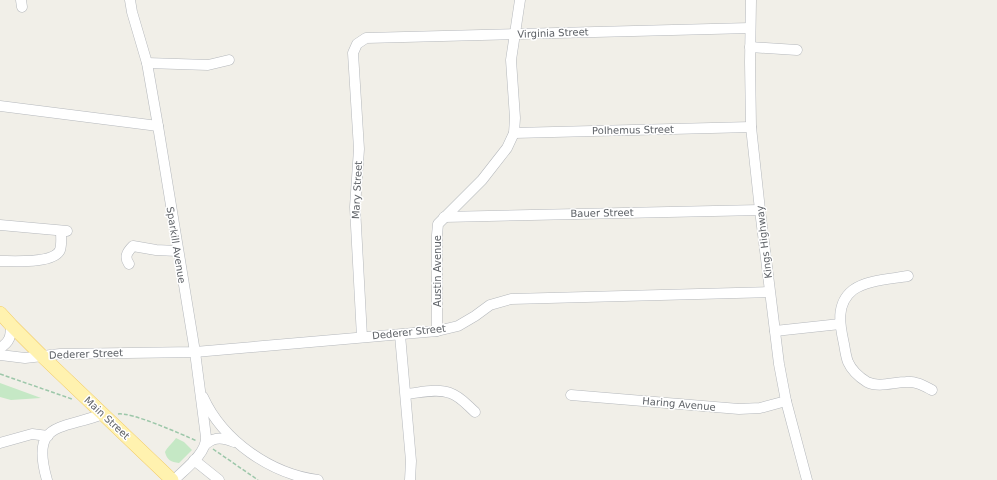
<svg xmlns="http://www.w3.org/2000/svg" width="997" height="480" font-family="'DejaVu Sans',sans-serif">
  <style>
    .green { fill: #c5e8c5 }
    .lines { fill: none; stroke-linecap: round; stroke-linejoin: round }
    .minor-casing { stroke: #b5b8bc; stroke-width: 11 }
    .major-casing { stroke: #f2c960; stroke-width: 14 }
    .path { stroke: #9cc7a9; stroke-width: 1.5; stroke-dasharray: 4 2; stroke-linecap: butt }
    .minor { stroke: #fff; stroke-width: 10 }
    .major { stroke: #fff2af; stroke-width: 13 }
    .labels { text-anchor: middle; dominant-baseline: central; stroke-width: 3; stroke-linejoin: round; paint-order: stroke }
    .street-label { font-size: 10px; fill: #5f6368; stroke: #fff }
  </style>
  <rect width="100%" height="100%" fill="#f1efe8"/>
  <!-- green -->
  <g class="green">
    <polygon points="0,383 41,398 11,400 0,397"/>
    <path d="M176 438 184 442 192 450 179 463C171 462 167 460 165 452 167 447 173 443 176 438Z"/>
  </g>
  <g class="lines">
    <!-- minor casing -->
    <g class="minor-casing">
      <g id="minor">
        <polyline points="21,0 22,7"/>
        <path d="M130 0 132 12 147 63 158 126 195 352 206 437C207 453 185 469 174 480"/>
        <polyline points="751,0 750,62 751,127 760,210 779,364 786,401 807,480"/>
        <polyline points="750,47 797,50"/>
        <polyline points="147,63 208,65 229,60"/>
        <polyline points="0,106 158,126"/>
        <polyline points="514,133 751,127"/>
        <polyline points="444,217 760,210"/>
        <polyline points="0,225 67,231"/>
        <path d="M0 261C13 261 54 264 60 250 62 244 61 236 61 231"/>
        <path d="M129 264C124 257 127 252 133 246L156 250 177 251"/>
        <path d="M908 276C891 279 866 280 853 290 835 304 840 326 844 344 845 350 846 357 848 362 852 371 859 377 867 382 879 388 894 382 906 382 916 381 924 386 932 390"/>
        <polyline points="437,331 437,235 438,224 482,180 507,148 514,133 515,118 511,60 520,0"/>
        <polyline points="775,331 840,324"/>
        <polyline points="400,335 411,461 410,480"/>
        <polyline points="362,337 355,207 359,149 353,53 357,44 366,38 750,28"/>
        <path d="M0 348C10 342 11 336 11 325"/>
        <polyline points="0,355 25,358 60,354 195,352 437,331 458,326 475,316 490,305 511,299 769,292"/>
        <path d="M406 394C419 393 437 388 450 393 460 396 467 405 475 412"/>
        <polyline points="571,395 739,409 760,408 786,401"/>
        <path d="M203 397C223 441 271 474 318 480"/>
        <polyline points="0,443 32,434 48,436"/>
        <path d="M206 444C215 436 224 438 234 442"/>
        <polyline points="194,460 219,480"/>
        <path d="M47 480C30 421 61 430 103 414"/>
      </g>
    </g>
    <!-- major casing -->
    <g class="major-casing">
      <polyline id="major" points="0,313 11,325 42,356 172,480"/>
    </g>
    <!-- path -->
    <g class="path">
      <polyline points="0,374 72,399"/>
      <path d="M118 414C132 412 181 434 197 441"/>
      <polyline points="213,449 258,480"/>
    </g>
    <!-- minor -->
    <use href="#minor" class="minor"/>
    <!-- major -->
    <use href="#major" class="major"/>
  </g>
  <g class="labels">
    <!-- street labels -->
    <g class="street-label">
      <text transform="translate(553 33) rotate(-2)">Virginia Street</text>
      <text transform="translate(633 130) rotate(-1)">Polhemus Street</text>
      <text transform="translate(357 190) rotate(-87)">Mary Street</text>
      <text transform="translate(602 213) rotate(-1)">Bauer Street</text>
      <text transform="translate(764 242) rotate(-97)">Kings Highway</text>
      <text transform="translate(176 245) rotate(81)">Sparkill Avenue</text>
      <text transform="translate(437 271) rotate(-90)">Austin Avenue</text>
      <text transform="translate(409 332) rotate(-6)">Dederer Street</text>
      <text transform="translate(86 354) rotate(-2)">Dederer Street</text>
      <text transform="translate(679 404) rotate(5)">Haring Avenue</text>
      <text transform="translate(107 418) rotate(43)">Main Street</text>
    </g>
  </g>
</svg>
